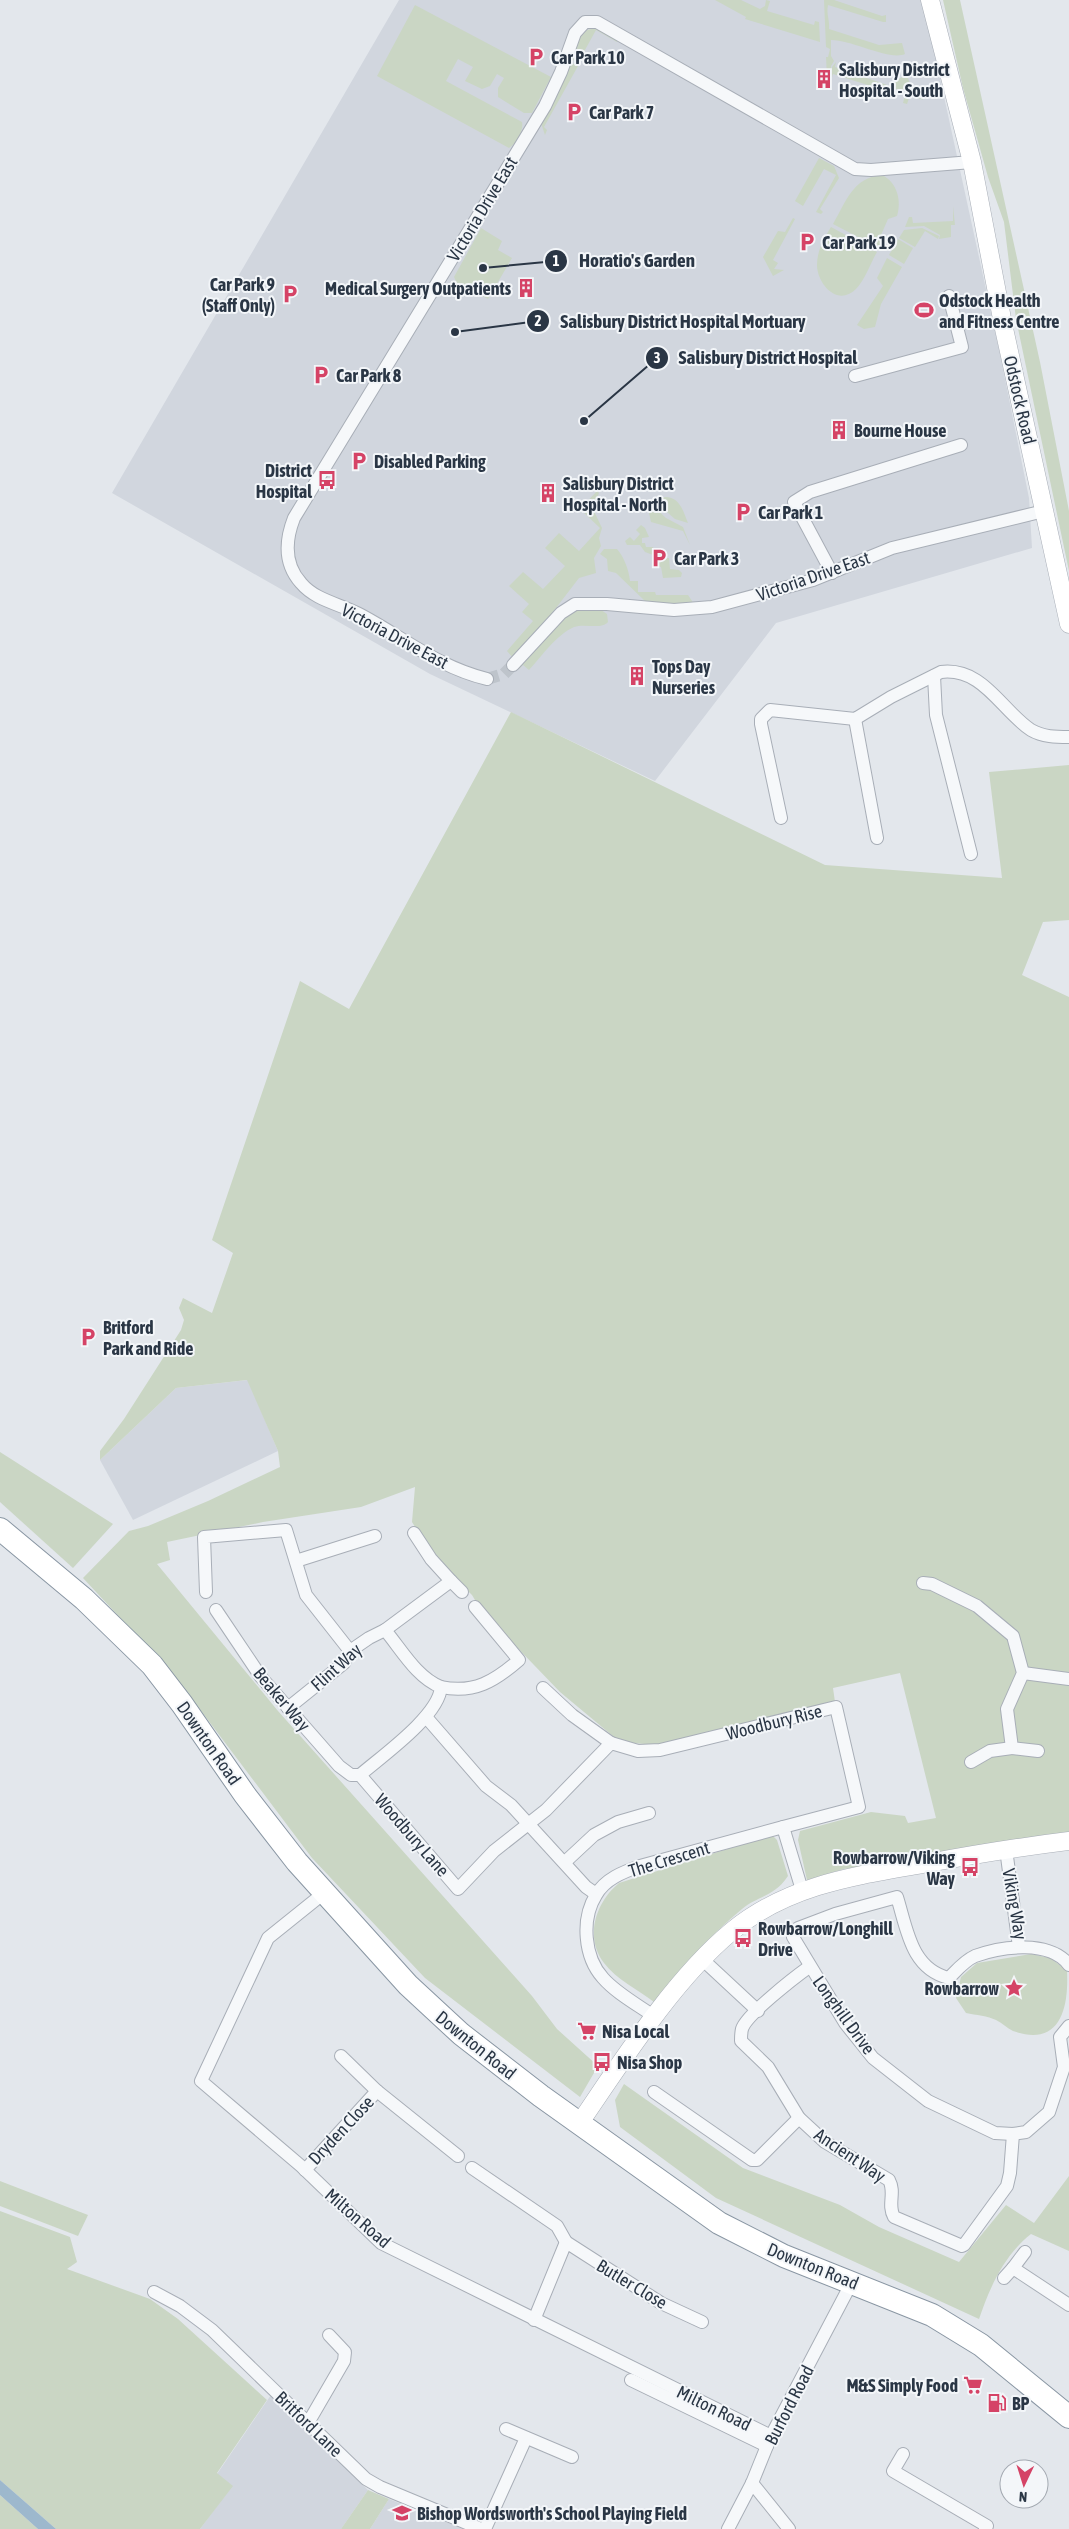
<svg xmlns="http://www.w3.org/2000/svg" width="1069" height="2529" font-family="'Asap Condensed',sans-serif">
  <style>
    .built { fill: #d1d6de }
    .green { fill: #cad6c4 }
    .water { fill: #9db8cd }
    .lines { fill: none; stroke-linecap: round; stroke-linejoin: round }
    .street-tunnel { stroke: #bec4cb; stroke-width: 12; stroke-dasharray: 12 6; stroke-linecap: butt }
    .street-casing { stroke: #a8aeb7; stroke-width: 14 }
    .secondary-casing { stroke: #a8aeb7; stroke-width: 19 }
    .highway-casing { stroke: #8996a3; stroke-width: 24 }
    .street { stroke: #f6f8fa; stroke-width: 12 }
    .secondary { stroke: #fff; stroke-width: 18 }
    .highway { stroke: #fff; stroke-width: 22 }
    .labels { text-anchor: middle; dominant-baseline: central; stroke-width: 4; stroke-linejoin: round; paint-order: stroke }
    .poi-label { font-size: 18px; font-weight: bold; fill: #2a3645; stroke: #f3f6f9; text-anchor: start }
    .street-label { font-size: 18px; fill: #2a3645; stroke: #f3f6f9 }
    .leader { fill: none; stroke: #2a3645; stroke-width: 2 }
    .callout-dot { fill: #2a3645; stroke: #f3f6f9; stroke-width: 2 }
    .mark-label { font-size: 15px; text-anchor: middle; font-weight: bold; fill: #fff }
    .callout-label { font-size: 19px; text-anchor: middle; font-weight: bold; fill: #2a3645; stroke: #f3f6f9; stroke-width: 4; stroke-linejoin: round; paint-order: stroke }
  </style>
  <rect width="100%" height="100%" fill="#e3e7ec"/>
  <!-- built -->
  <g class="built">
    <polygon points="399,0 923,0 999,349 1029,498 1032,548 776,623 655,781 430,674 112,493"/>
    <polygon points="248,1380 278,1451 133,1520 100,1460 176,1388"/>
    <polygon points="271,2395 368,2490 341,2529 200,2529 232,2486 217,2474"/>
    <polygon points="389,2499 463,2529 370,2529"/>
  </g>
  <!-- green -->
  <g class="green">
    <polygon points="715,0 741,0 760,9 765,6 766,0 770,1 767,11 814,25 815,21 819,22 820,42 745,19 746,17"/>
    <path d="M824 0H834L882 16 886 15V22H883L828 5C826 14 830 20 829 29L879 45 902 43 905 54C889 61 853 40 831 40V56L834 61 831 66 830 78 827 77 826 57H828L830 49 826 47Z"/>
    <polygon points="943,0 960,0 1040,362 1069,511 1069,571 1016,319 1004,222 988,177 963,88"/>
    <path d="M415 5 551 77 532 113H524L498 97V88L504 78 497 74 490 86 482 89 465 81 473 67 458 59 446 81 522 122C524 131 516 144 509 148L377 76Z"/>
    <polygon points="596,28 618,39 617,42 596,30 580,59 575,57 572,63 578,66 544,127 547,130 545,135 541,123 580,37 587,30"/>
    <polygon points="836,62 835,67 890,86 896,80 907,75 914,95 921,94 923,100 910,95 907,104 903,103 906,91 882,86 880,89 833,74 832,77 832,67"/>
    <polygon points="819,158 834,166 839,178 820,209 823,212 821,214 816,212 836,175 824,169 803,206 795,201"/>
    <path d="M882 175C897 182 902 201 897 216L888 219 881 235 882 243 879 248 833 224C846 202 853 177 882 175Z"/>
    <polygon points="953,206 955,225 951,225 951,237 939,239 940,235 924,226 905,227 909,217 912,217 913,223 953,221"/>
    <polygon points="793,218 795,219 773,260 778,263 774,269 784,270 773,276 763,257 778,231 785,232"/>
    <path d="M831 227 877 252C870 264 865 280 856 289 838 307 818 285 817 266 817 251 823 240 831 227Z"/>
    <polygon points="481,228 502,241 498,250 512,258 488,299 457,283 454,277"/>
    <polygon points="922,228 939,236 938,239 925,231 915,247 899,238 904,230"/>
    <polygon points="898,239 913,248 904,264 889,255"/>
    <polygon points="887,258 902,267 881,304 875,327 864,329 857,325 883,286 877,278"/>
    <polygon points="597,491 599,493 593,509 602,528 599,538 601,546 594,558 596,573 579,578 543,625 513,658 507,651 533,621 522,612 529,604 509,586 523,572 543,589 565,566 545,548 559,533 579,551 600,528 580,509"/>
    <path d="M665 497C680 497 683 511 688 523L675 519 654 501Z"/>
    <polygon points="651,504 666,518 683,527 690,545 683,531 651,522 649,513"/>
    <polygon points="641,525 645,528 649,537 642,538 642,543 645,543 646,547 653,547 654,554 665,554 666,558 669,558 670,569 679,570 682,573 681,577 663,578 661,567 658,566 657,560 654,559 653,555 645,552 640,545 627,545 625,541 630,537 634,541 640,534 636,530"/>
    <path d="M604 549H617C624 557 629 570 630 581H638V592H655L656 595H688L694 604 646 602 616 573 608 571 607 559 600 554Z"/>
    <path d="M579 609 601 610 607 614 608 622C601 630 585 623 574 627 556 635 542 656 529 670L523 665 519 669 515 667 560 620Z"/>
    <polygon points="511,712 825,865 1002,878 989,772 1069,765 1069,920 1043,922 1022,975 1069,997 1069,1835 844,1869 807,1880 798,1840 800,1831 871,1812 905,1816 908,1823 936,1818 900,1673 833,1688 835,1702 657,1745 620,1742 560,1692 481,1610 472,1595 435,1559 412,1522 415,1487 361,1507 263,1522 167,1542 170,1560 157,1564 278,1711 532,1996 557,2029 598,2066 580,2097 425,1978 312,1858 177,1679 83,1578 129,1531 148,1526 208,1501 280,1467 278,1451 247,1380 176,1388 100,1460 100,1451 124,1419 181,1330 184,1320 179,1308 183,1298 212,1313 233,1253 212,1240 300,981 349,1009"/>
    <polygon points="0,1452 113,1524 73,1568 0,1502"/>
    <path d="M772 1835 777 1840 788 1876C774 1897 759 1895 742 1909 708 1937 681 1969 654 2002 638 1990 616 1979 604 1963 584 1937 596 1902 619 1883Z"/>
    <path d="M1031 1954 1050 1958 1067 1970C1069 2011 1059 2047 1013 2031 1007 2028 1002 2023 996 2020 988 2016 976 2015 966 2013L956 1998 961 1977 977 1963Z"/>
    <path d="M624 2084 743 2168 840 2205 879 2227 959 2262 1006 2205 1034 2223 1069 2176V2251L1031 2234C1004 2255 990 2287 979 2319L716 2198 620 2127 615 2100Z"/>
    <polygon points="0,2181 88,2215 78,2236 0,2206"/>
    <polygon points="0,2211 70,2237 77,2262 67,2269 150,2299 178,2319 267,2400 217,2473 233,2486 200,2529 56,2529 0,2480"/>
    <polygon points="368,2490 389,2499 370,2529 341,2529"/>
    <polygon points="0,2495 38,2529 0,2529"/>
  </g>
  <!-- water -->
  <polygon class="water" points="0,2480 56,2529 38,2529 0,2495"/>
  <g class="lines">
    <!-- street-tunnel -->
    <polyline class="street-tunnel" points="487,679 504,674 513,665"/>
    <!-- street casing -->
    <g class="street-casing">
      <g id="street">
        <polyline points="855,376 962,347 949,296"/>
        <polyline points="832,573 794,502 810,492 961,445"/>
        <polyline points="513,665 561,613 575,604 607,604 674,610 712,607 813,580 892,548 1044,511"/>
        <polyline points="934,676 936,715 971,854"/>
        <path d="M487 679C438 667 404 638 361 615 341 604 316 601 301 583 284 564 285 541 294 518L545 106 561 72 575 33 585 22H597L855 169 871 170 972 162"/>
        <polyline points="855,719 877,838"/>
        <path d="M781 818 761 724V719L770 710 855 719 891 697 941 672C983 667 1001 710 1031 730 1043 737 1056 737 1069 737"/>
        <path d="M414 1533 431 1559 451 1581 385 1630C401 1649 417 1678 441 1687"/>
        <polyline points="296,1561 375,1536"/>
        <polyline points="451,1581 462,1592"/>
        <polyline points="923,1583 932,1584 977,1606 1013,1636 1023,1673 1007,1709 1012,1748 1038,1751"/>
        <polyline points="206,1592 204,1537 286,1530 306,1595 350,1651"/>
        <polyline points="216,1610 261,1677 339,1766 351,1775 360,1775"/>
        <polyline points="1023,1673 1069,1679"/>
        <polyline points="543,1688 572,1715 611,1743"/>
        <polyline points="288,1708 344,1663 350,1651 369,1638 385,1630"/>
        <polyline points="426,1717 486,1786 511,1805 586,1887 596,1894"/>
        <polyline points="971,1762 990,1751 1012,1748"/>
        <polyline points="360,1775 458,1889 494,1851 546,1810 611,1743 638,1751 660,1750 836,1707 859,1807 783,1827"/>
        <path d="M360 1775C382 1756 439 1716 441 1687 474 1694 495 1681 519 1660L475 1607"/>
        <polyline points="1006,1849 1019,1947"/>
        <polyline points="565,1862 594,1835 618,1822 649,1813"/>
        <polyline points="324,1893 268,1938 201,2081 301,2166 381,2243 771,2436"/>
        <polyline points="702,1959 758,2011"/>
        <path d="M1069 1965C1050 1940 1002 1946 975 1956 964 1961 957 1970 949 1978 911 1969 907 1929 897 1897L835 1914 798 1928 793 1937 845 2023 873 2058 928 2101 995 2133 1013 2134 1026 2132 1049 2112 1064 2067 1060 2037 1069 2026"/>
        <path d="M809 1967C795 1977 746 2015 742 2029 741 2033 741 2038 741 2041L768 2067 799 2118 825 2142 889 2180C896 2193 887 2204 894 2217L962 2246 964 2245 1007 2186 1010 2173 1013 2134"/>
        <path d="M655 2017C638 2005 616 1993 603 1978 584 1957 581 1919 596 1895 605 1879 623 1872 640 1866L783 1827 802 1890"/>
        <polyline points="341,2056 377,2091 458,2156"/>
        <polyline points="654,2092 752,2160 757,2160 799,2118"/>
        <polyline points="472,2168 557,2226 566,2242"/>
        <polyline points="305,2170 377,2091"/>
        <polyline points="1025,2252 1013,2268 1069,2305"/>
        <polyline points="1004,2278 1013,2268"/>
        <polyline points="154,2292 180,2306 212,2330 366,2479 380,2487 481,2529"/>
        <polyline points="534,2320 566,2242 661,2303 702,2322"/>
        <polyline points="631,2380 767,2446"/>
        <polyline points="308,2423 344,2361 345,2352 329,2335"/>
        <polyline points="506,2429 572,2457"/>
        <polyline points="903,2454 893,2471 987,2526 985,2529"/>
        <polyline points="752,2483 789,2529"/>
        <polyline points="485,2529 526,2438"/>
        <polyline points="728,2529 752,2483 771,2436 852,2282"/>
      </g>
    </g>
    <!-- secondary casing -->
    <g class="secondary-casing">
      <g id="secondary">
        <polyline points="930,0 972,162 1003,324 1069,624"/>
        <path d="M579 2124C622 2061 674 1979 732 1931 788 1885 854 1876 923 1864 971 1855 1020 1847 1069 1841"/>
      </g>
    </g>
    <!-- highway casing -->
    <g class="highway-casing">
      <polyline id="highway" points="0,1529 84,1599 152,1665 182,1704 245,1795 297,1862 408,1985 461,2034 541,2096 719,2223 784,2256 932,2315 981,2345 1069,2417"/>
    </g>
    <!-- street -->
    <use href="#street" class="street"/>
    <!-- secondary -->
    <use href="#secondary" class="secondary"/>
    <!-- highway -->
    <use href="#highway" class="highway"/>
  </g>
  <!-- icons -->
  <defs>
    <g id="parking-bare" transform="scale(1.5)"><path d="M-3.5-5.5H1a3.5 3.5 0 0 1 0 7H-1V5.5H-3.5ZM-1-3.4V-.6H.8a1.4 1.4 0 0 0 0-2.8Z" fill="#d54366" stroke="#f3f6f9" stroke-width="2.5" paint-order="stroke"/></g>
    <g id="building-bare" transform="scale(1.5)"><path d="M-4-6H4V6H1V3H-1V6H-4ZM-2.5-4.3h1.7v1.8h-1.7ZM.8-4.3h1.7v1.8H.8ZM-2.5-1h1.7V.8h-1.7ZM.8-1h1.7V.8H.8Z" fill="#d54366" stroke="#f3f6f9" stroke-width="2.5" paint-order="stroke"/></g>
    <g id="stadium-bare" transform="scale(1.5)"><path d="M0-5a6.5 5 0 1 0 0 10a6.5 5 0 1 0 0-10ZM-3.5-1.8h7v3.6h-7Z" fill="#d54366" stroke="#f3f6f9" stroke-width="2.5" paint-order="stroke"/></g>
    <g id="bus-bare" transform="scale(1.5)"><path d="M-5-6H5V4H4V6H2V4H-2V6H-4V4H-5ZM-3.5-4V0h7V-4ZM-3.5 1.2v1.5H-2V1.2ZM2 1.2v1.5H3.5V1.2Z" fill="#d54366" stroke="#f3f6f9" stroke-width="2.5" paint-order="stroke"/></g>
    <g id="sight-bare" transform="scale(1.5)"><path d="M0-6L1.8-2.2L6-1.7L2.9 1.2L3.7 5.4L0 3.3L-3.7 5.4L-2.9 1.2L-6-1.7L-1.8-2.2Z" fill="#d54366" stroke="#f3f6f9" stroke-width="2.5" paint-order="stroke"/></g>
    <g id="supermarket-bare" transform="scale(1.5)"><path d="M-6-5.5h2.5l.6 2H6L4.5 2H-2.5L-4.4-4H-6ZM-1.5 3.2a1.3 1.3 0 1 0 .1 0ZM3 3.2a1.3 1.3 0 1 0 .1 0Z" fill="#d54366" stroke="#f3f6f9" stroke-width="2.5" paint-order="stroke"/></g>
    <g id="fuel-bare" transform="scale(1.5)"><path d="M-5.5-6h7V0h2V4h1.3V-2.5L3-4.5l.8-.8L6-3V5H2.5V1h-1V6h-7ZM-4.2-4.7v3.2H.2V-4.7Z" fill="#d54366" stroke="#f3f6f9" stroke-width="2.5" paint-order="stroke"/></g>
    <g id="school-bare" transform="scale(1.5)"><path d="M0-5L7-2L0 1L-7-2ZM-4 1L0 2.5L4 1V4Q0 6-4 4Z" fill="#d54366" stroke="#f3f6f9" stroke-width="2.5" paint-order="stroke"/></g>
  </defs>
  <g fill-rule="evenodd">
    <use href="#parking-bare" x="536" y="57"/>
    <use href="#building-bare" x="824" y="79"/>
    <use href="#parking-bare" x="574" y="112"/>
    <use href="#parking-bare" x="807" y="242"/>
    <use href="#building-bare" x="526" y="288"/>
    <use href="#parking-bare" x="290" y="294"/>
    <use href="#stadium-bare" x="924" y="310"/>
    <use href="#parking-bare" x="321" y="375"/>
    <use href="#building-bare" x="839" y="430"/>
    <use href="#parking-bare" x="359" y="461"/>
    <use href="#bus-bare" x="327" y="480"/>
    <use href="#building-bare" x="548" y="493"/>
    <use href="#parking-bare" x="743" y="512"/>
    <use href="#parking-bare" x="659" y="558"/>
    <use href="#building-bare" x="637" y="676"/>
    <use href="#parking-bare" x="88" y="1337"/>
    <use href="#bus-bare" x="970" y="1867"/>
    <use href="#bus-bare" x="743" y="1938"/>
    <use href="#sight-bare" x="1014" y="1988"/>
    <use href="#supermarket-bare" x="587" y="2031"/>
    <use href="#bus-bare" x="602" y="2062"/>
    <use href="#supermarket-bare" x="973" y="2385"/>
    <use href="#fuel-bare" x="997" y="2403"/>
    <use href="#school-bare" x="402" y="2513"/>
  </g>
  <g class="labels">
    <!-- poi labels -->
    <g class="poi-label">
      <text x="551" y="57">Car Park 10</text>
      <text x="839" y="69">Salisbury District<tspan x="839" dy="21">Hospital - South</tspan></text>
      <text x="589" y="112">Car Park 7</text>
      <text x="822" y="242">Car Park 19</text>
      <text x="275" y="284" text-anchor="end">Car Park 9<tspan x="275" dy="21">(Staff Only)</tspan></text>
      <text x="511" y="288" text-anchor="end">Medical Surgery Outpatients</text>
      <text x="939" y="300">Odstock Health<tspan x="939" dy="21">and Fitness Centre</tspan></text>
      <text x="336" y="375">Car Park 8</text>
      <text x="854" y="430">Bourne House</text>
      <text x="374" y="461">Disabled Parking</text>
      <text x="312" y="470" text-anchor="end">District<tspan x="312" dy="21">Hospital</tspan></text>
      <text x="563" y="483">Salisbury District<tspan x="563" dy="21">Hospital - North</tspan></text>
      <text x="758" y="512">Car Park 1</text>
      <text x="674" y="558">Car Park 3</text>
      <text x="652" y="666">Tops Day<tspan x="652" dy="21">Nurseries</tspan></text>
      <text x="103" y="1327">Britford<tspan x="103" dy="21">Park and Ride</tspan></text>
      <text x="955" y="1857" text-anchor="end">Rowbarrow/Viking<tspan x="955" dy="21">Way</tspan></text>
      <text x="758" y="1928">Rowbarrow/Longhill<tspan x="758" dy="21">Drive</tspan></text>
      <text x="999" y="1988" text-anchor="end">Rowbarrow</text>
      <text x="602" y="2031">Nisa Local</text>
      <text x="617" y="2062">Nisa Shop</text>
      <text x="958" y="2385" text-anchor="end">M&amp;S Simply Food</text>
      <text x="1012" y="2403">BP</text>
      <text x="417" y="2513">Bishop Wordsworth's School Playing Field</text>
    </g>
    <!-- street labels -->
    <g class="street-label">
      <text transform="translate(482 209) rotate(-59)">Victoria Drive East</text>
      <text transform="translate(1020 400) rotate(77)">Odstock Road</text>
      <text transform="translate(813 576) rotate(-19)">Victoria Drive East</text>
      <text transform="translate(395 636) rotate(28)">Victoria Drive East</text>
      <text transform="translate(336 1667) rotate(-42)">Flint Way</text>
      <text transform="translate(282 1699) rotate(50)">Beaker Way</text>
      <text transform="translate(774 1722) rotate(-14)">Woodbury Rise</text>
      <text transform="translate(209 1743) rotate(55)">Downton Road</text>
      <text transform="translate(412 1835) rotate(49)">Woodbury Lane</text>
      <text transform="translate(669 1859) rotate(-17)">The Crescent</text>
      <text transform="translate(1015 1904) rotate(80)">Viking Way</text>
      <text transform="translate(844 2015) rotate(54)">Longhill Drive</text>
      <text transform="translate(476 2045) rotate(39)">Downton Road</text>
      <text transform="translate(341 2130) rotate(-47)">Dryden Close</text>
      <text transform="translate(850 2155) rotate(34)">Ancient Way</text>
      <text transform="translate(358 2218) rotate(41)">Milton Road</text>
      <text transform="translate(813 2266) rotate(22)">Downton Road</text>
      <text transform="translate(632 2284) rotate(31)">Butler Close</text>
      <text transform="translate(789 2405) rotate(-63)">Burford Road</text>
      <text transform="translate(714 2408) rotate(26)">Milton Road</text>
      <text transform="translate(309 2424) rotate(44)">Britford Lane</text>
    </g>
  </g>
  <!-- callouts -->
  <path class="leader" d="M483 268L556 261M455 332L538 321M584 421L657 358"/>
  <g class="callout-dot">
    <circle cx="483" cy="268" r="5"/>
    <circle cx="455" cy="332" r="5"/>
    <circle cx="584" cy="421" r="5"/>
    <circle cx="556" cy="261" r="12"/>
    <circle cx="538" cy="321" r="12"/>
    <circle cx="657" cy="358" r="12"/>
  </g>
  <g class="mark-label">
    <text x="556" y="266">1</text>
    <text x="538" y="326">2</text>
    <text x="657" y="363">3</text>
  </g>
  <g class="callout-label">
    <text x="637" y="267">Horatio's Garden</text>
    <text x="683" y="328">Salisbury District Hospital Mortuary</text>
    <text x="768" y="364">Salisbury District Hospital</text>
  </g>
  <!-- north arrow -->
  <g transform="translate(1024 2484) rotate(184)"><circle r="24" fill="#f3f6f9" stroke="#a3a9b1"/>
  <path d="M0-4L9 19L0 12L-9 19Z" fill="#d54366"/>
  <text y="-8" font-size="14" font-weight="bold" text-anchor="middle" fill="#2a3645">N</text>
  </g>
</svg>
